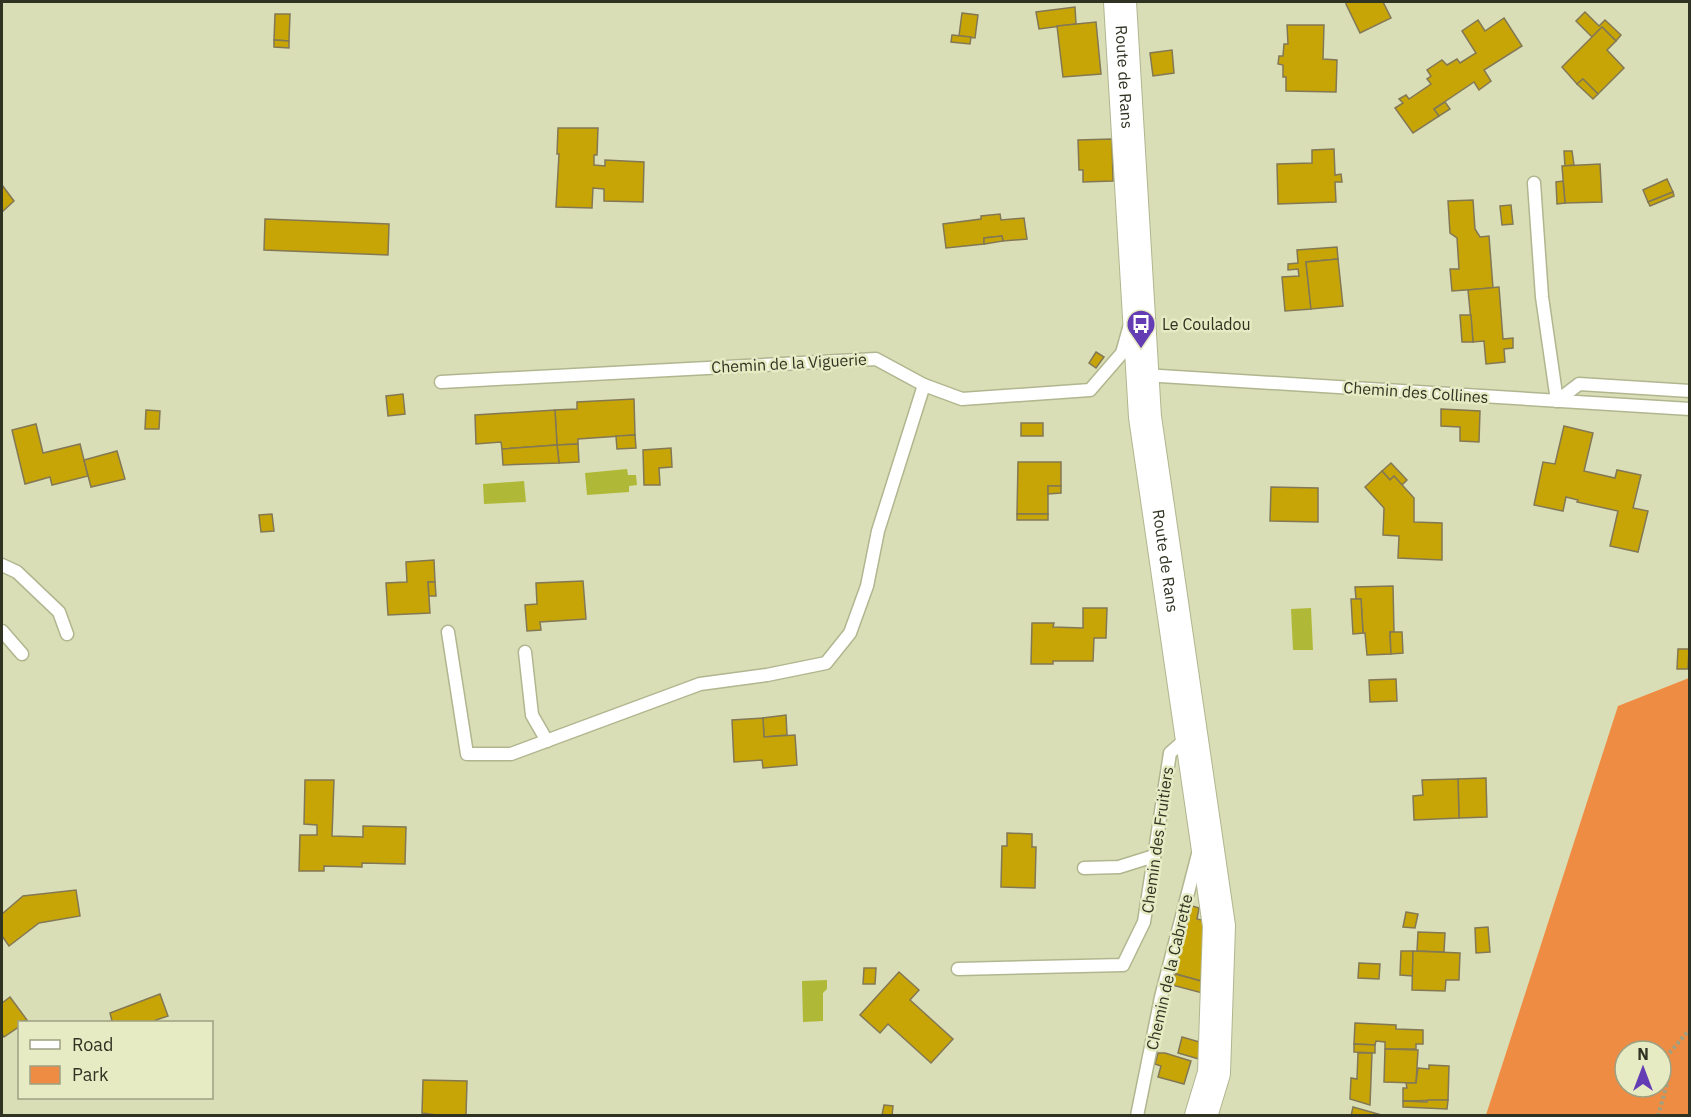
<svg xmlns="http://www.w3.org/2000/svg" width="1691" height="1117" font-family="'IBM Plex Sans',sans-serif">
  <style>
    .green { fill: #ef8c44; fill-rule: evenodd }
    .water { fill: #afb937 }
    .building { fill: #c8a507; stroke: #837854; stroke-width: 1.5 }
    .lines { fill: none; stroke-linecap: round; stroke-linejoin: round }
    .service-casing { stroke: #b1b68f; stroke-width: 15 }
    .tertiary-casing { stroke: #b1b68f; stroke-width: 34 }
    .path { stroke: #9da182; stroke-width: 4; stroke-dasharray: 3 3; stroke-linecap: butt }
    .service { stroke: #fff; stroke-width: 12 }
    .tertiary { stroke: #fff; stroke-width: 32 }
    .labels { text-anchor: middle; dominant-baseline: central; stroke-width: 5; stroke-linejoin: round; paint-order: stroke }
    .street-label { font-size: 16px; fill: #303222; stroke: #e6ebc3 }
    .poi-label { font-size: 16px; fill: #303222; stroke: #e6ebc3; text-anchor: start }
  </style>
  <rect width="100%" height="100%" fill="#d9deb6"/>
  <!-- green -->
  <path class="green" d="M1689 678V1115H1486L1618 706ZM1625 1051H1661V1087H1625Z"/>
  <!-- water -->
  <g class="water">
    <polygon points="627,469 628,475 636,475 637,485 629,486 629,492 587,495 585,473"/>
    <polygon points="524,481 526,502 484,504 483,484"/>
    <polygon points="1311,608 1313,650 1293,650 1291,609"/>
    <polygon points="827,980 827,989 823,993 823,1021 803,1022 802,981"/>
  </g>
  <!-- building -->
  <g class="building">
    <polygon points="1346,2 1383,2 1391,18 1360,33 1346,4"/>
    <polygon points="1075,7 1076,24 1039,29 1036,12"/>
    <polygon points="1585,12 1599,26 1605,20 1621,35 1616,41 1602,27 1592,37 1576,21"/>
    <polygon points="962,13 978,15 975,38 959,36"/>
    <polygon points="275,14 290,14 289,41 274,40"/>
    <polygon points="1504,18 1522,46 1484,70 1491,81 1479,90 1474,82 1434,109 1439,116 1413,133 1395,108 1403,103 1399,99 1406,95 1409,99 1431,84 1427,79 1431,76 1427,70 1442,60 1447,65 1457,59 1460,63 1476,53 1462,31 1478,20 1485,31"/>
    <polygon points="1096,22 1101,74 1063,77 1057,26"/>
    <polygon points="1287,25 1324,25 1323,59 1337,60 1336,92 1286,91 1286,77 1283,77 1283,65 1278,64 1279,56 1283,56 1284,44 1288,44"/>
    <polygon points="1602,27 1616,41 1607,50 1624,68 1598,94 1583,79 1577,84 1562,67"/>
    <polygon points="952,35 971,37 970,44 951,42"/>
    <polygon points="274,40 289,41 289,48 274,47"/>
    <polygon points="1172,50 1174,73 1153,76 1150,53"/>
    <polygon points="1583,79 1598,94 1593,99 1577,84"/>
    <polygon points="1445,102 1450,109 1439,116 1434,109"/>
    <polygon points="558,128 598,128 597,155 594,155 594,165 605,166 605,160 644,162 643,202 604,201 604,189 593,188 592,208 556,207 559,154 557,154"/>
    <polygon points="1112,139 1113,181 1083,182 1083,170 1079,170 1078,140"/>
    <polygon points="1334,149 1335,175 1341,174 1342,182 1335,182 1336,202 1278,204 1277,164 1312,163 1312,150"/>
    <polygon points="1564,151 1572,151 1574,165 1565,166"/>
    <polygon points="1600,164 1602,202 1565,203 1562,166"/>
    <polygon points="1667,179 1673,192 1648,202 1643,190"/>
    <polygon points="1563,181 1565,203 1557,204 1556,182"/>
    <polygon points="2,185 14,201 2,212"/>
    <polygon points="1673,192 1674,196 1650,206 1648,202"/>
    <polygon points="1473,200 1475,229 1480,237 1489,236 1493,288 1452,291 1450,269 1459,269 1457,238 1450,233 1448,201"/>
    <polygon points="1511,205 1513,224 1502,225 1500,206"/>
    <polygon points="1000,214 1001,220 1024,218 1027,239 1003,241 1002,236 984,238 984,244 946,248 943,224 981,219 981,216"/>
    <polygon points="265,219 389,224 388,255 264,250"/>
    <polygon points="1002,236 1003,241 984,244 984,238"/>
    <polygon points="1337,247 1338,259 1306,262 1311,309 1285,311 1282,277 1299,276 1298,269 1288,270 1288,264 1298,263 1297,250"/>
    <polygon points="1338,259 1343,306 1311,309 1306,262"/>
    <polygon points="1499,287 1503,339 1513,338 1513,348 1504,349 1505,362 1486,364 1484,341 1473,342 1468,290"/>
    <polygon points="1460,315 1471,315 1473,342 1462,342"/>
    <polygon points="1096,352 1104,357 1096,368 1089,363"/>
    <polygon points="403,394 405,414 388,416 386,396"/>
    <polygon points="634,399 635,435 578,439 578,444 557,445 555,410 577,409 577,402"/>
    <polygon points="1441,409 1480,411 1479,442 1460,441 1460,427 1441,426"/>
    <polygon points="146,410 160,411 159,429 145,429"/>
    <polygon points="555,410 557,445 502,449 501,442 476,444 475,415"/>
    <rect x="1021" y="423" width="22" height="13"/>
    <polygon points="36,424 43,453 80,444 88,476 52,485 50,477 25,484 12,430"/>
    <polygon points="1564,426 1593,433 1584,471 1615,478 1617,470 1641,475 1633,508 1648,511 1638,552 1610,546 1618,511 1577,502 1578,500 1566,497 1563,511 1534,505 1543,462 1555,464"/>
    <polygon points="635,435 636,448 617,449 616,436"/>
    <polygon points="578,444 579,462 559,463 557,445"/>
    <polygon points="557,445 559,463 503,465 502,449"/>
    <polygon points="671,448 672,467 659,468 660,485 644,485 643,450"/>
    <polygon points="117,451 125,479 91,487 84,460"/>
    <polygon points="1018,462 1061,462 1061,486 1048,486 1048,514 1017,514"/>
    <polygon points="1391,463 1407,480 1402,485 1394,476 1390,480 1382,471"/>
    <polygon points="1382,471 1390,480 1394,476 1414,498 1414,522 1442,523 1442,560 1398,558 1399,536 1383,535 1384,508 1365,487"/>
    <polygon points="1048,486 1061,486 1061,493 1048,494"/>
    <polygon points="1271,487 1318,488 1318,522 1270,521"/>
    <polygon points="272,514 274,531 261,532 259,515"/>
    <rect x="1017" y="514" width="31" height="6"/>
    <polygon points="434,560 435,582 428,582 430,613 388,615 386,583 407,582 406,562"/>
    <polygon points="583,581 586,619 540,622 541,630 527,631 525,605 537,604 536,583"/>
    <polygon points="428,582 435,582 436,596 429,596"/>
    <polygon points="1393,586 1394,632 1390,632 1391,654 1367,655 1365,633 1363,633 1361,599 1356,599 1355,587"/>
    <polygon points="1351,599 1361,599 1363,633 1353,634"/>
    <polygon points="1083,608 1107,608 1106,638 1094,638 1093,661 1053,661 1053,664 1031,664 1032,623 1054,623 1053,627 1083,628"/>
    <polygon points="1390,632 1402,632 1403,653 1391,654"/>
    <polygon points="1678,649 1689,649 1688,669 1677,669"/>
    <polygon points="1396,679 1397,701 1370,702 1369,680"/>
    <polygon points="786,715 787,735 764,737 763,718"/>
    <polygon points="763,718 764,737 795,735 797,765 763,768 762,760 734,762 732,720"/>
    <polygon points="1486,778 1487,817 1459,818 1458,779"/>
    <polygon points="1458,779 1459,818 1414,820 1413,796 1423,795 1422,780"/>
    <polygon points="305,780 334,780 332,836 363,837 363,826 406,827 405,864 362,863 362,867 324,866 324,871 299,871 300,835 317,835 317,825 304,824"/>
    <polygon points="1007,833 1032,834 1032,847 1036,847 1035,888 1001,887 1002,846 1007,846"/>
    <polygon points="76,890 80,916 39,923 9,946 2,936 2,914 23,896"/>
    <polygon points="1189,905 1199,908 1197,919 1206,921 1201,981 1173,973"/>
    <polygon points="1406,912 1418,914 1415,928 1403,927"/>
    <polygon points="1488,927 1490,952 1476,953 1475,928"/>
    <polygon points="1418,932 1445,933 1444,952 1417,951"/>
    <polygon points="1401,951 1413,951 1413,976 1400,975"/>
    <polygon points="1413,951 1460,953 1459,980 1446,980 1445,991 1412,990"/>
    <polygon points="1359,963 1380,964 1379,979 1358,978"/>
    <polygon points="864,968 876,968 875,984 863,984"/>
    <polygon points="899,972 919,990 910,1000 953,1039 931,1063 888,1024 880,1033 860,1015"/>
    <polygon points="1175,974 1201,981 1206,994 1172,985"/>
    <polygon points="160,994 168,1016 156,1020 157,1022 108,1022 112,1021 110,1013"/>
    <polygon points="10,997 27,1020 20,1022 20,1026 4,1037 2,1034 2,1003"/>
    <polygon points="1355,1023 1396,1025 1396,1029 1423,1030 1423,1044 1416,1044 1416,1049 1385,1049 1385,1042 1376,1041 1375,1045 1354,1044"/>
    <polygon points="1182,1037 1203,1043 1199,1059 1178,1053"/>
    <polygon points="1354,1044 1375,1045 1375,1053 1354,1052"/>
    <polygon points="1385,1049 1418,1050 1416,1083 1384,1082"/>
    <polygon points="1158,1053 1165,1053 1191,1061 1184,1084 1158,1077 1161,1066 1155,1064"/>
    <polygon points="1358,1053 1372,1053 1370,1105 1350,1099 1351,1078 1357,1079"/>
    <polygon points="1429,1065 1449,1066 1448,1100 1403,1101 1403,1088 1407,1088 1406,1083 1416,1083 1418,1068 1429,1069"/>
    <polygon points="423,1080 467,1081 466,1115 444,1116 422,1113"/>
    <polygon points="1428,1100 1448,1100 1447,1109 1403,1107 1403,1101 1427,1102"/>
    <polygon points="884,1105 893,1106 892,1116 882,1115"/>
    <polygon points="1353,1107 1385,1116 1351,1116"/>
  </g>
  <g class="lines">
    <!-- service casing -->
    <g class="service-casing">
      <g id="service">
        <polyline points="1534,183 1542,297 1557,401 1579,384 1690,391"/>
        <polyline points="1144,375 1690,409"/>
        <polyline points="441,382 876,359 924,385 962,399 1090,390 1122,353 1129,328"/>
        <polyline points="2,565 17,572 59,612 67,634"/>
        <polyline points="2,631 22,654"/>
        <polyline points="448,632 467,754 511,754 700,684 767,675 826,663 850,633 867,586 878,531 924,385"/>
        <polyline points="525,652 532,715 547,741"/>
        <polyline points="1084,868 1119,867 1154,856"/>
        <polyline points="958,969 1123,965 1144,922 1170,753 1188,737"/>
        <polyline points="1137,1116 1161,997 1198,854"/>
      </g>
    </g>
    <!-- tertiary casing -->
    <g class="tertiary-casing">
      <g id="tertiary">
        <path id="s1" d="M1120 2 1145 417 1219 926 1214 1073 1201 1116"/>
      </g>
    </g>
    <!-- path -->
    <polyline class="path" points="1658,1116 1667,1084 1665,1058 1690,1029"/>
    <!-- service -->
    <use href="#service" class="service"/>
    <!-- tertiary -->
    <use href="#tertiary" class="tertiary"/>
  </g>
  <!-- icons -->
  <defs>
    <g id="bus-pin" transform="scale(1.5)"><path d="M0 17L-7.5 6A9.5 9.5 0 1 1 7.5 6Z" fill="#643cb4" stroke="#e6ebc3"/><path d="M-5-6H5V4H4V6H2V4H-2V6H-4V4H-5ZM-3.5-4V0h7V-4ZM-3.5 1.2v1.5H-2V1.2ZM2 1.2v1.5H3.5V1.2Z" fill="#fff"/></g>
  </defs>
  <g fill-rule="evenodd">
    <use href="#bus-pin" x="1141" y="324"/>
  </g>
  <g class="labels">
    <!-- street labels -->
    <g class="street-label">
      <text stroke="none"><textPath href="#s1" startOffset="75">Route de Rans</textPath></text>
      <text transform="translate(789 363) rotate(-3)">Chemin de la Viguerie</text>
      <text transform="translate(1416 392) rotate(4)">Chemin des Collines</text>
      <text stroke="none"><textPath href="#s1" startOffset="561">Route de Rans</textPath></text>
      <text transform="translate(1157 840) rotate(-82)">Chemin des Fruitiers</text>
      <text transform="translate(1169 972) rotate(-77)">Chemin de la Cabrette</text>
    </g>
    <!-- poi labels -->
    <g class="poi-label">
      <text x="1162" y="324">Le Couladou</text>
    </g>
  </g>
  <!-- border -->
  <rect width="1691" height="1117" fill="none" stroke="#303222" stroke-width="6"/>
  <!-- legend -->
  <rect x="18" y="1021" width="195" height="78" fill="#e6ebc3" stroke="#9da183" stroke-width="1.5"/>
  <rect x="30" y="1040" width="30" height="9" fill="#ffffff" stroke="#9da183" stroke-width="1.5"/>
  <text x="72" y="1051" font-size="18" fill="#303222">Road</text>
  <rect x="30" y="1066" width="30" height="18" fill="#ef8c44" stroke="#9da183" stroke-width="1.5"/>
  <text x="72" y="1081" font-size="18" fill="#303222">Park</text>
  <!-- north arrow -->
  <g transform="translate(1643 1069)"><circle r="28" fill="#e6ebc3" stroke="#9da183" stroke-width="1.5"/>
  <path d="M0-4.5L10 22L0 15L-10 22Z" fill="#643cb4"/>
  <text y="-9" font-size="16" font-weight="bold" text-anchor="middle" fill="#303222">N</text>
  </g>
</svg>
